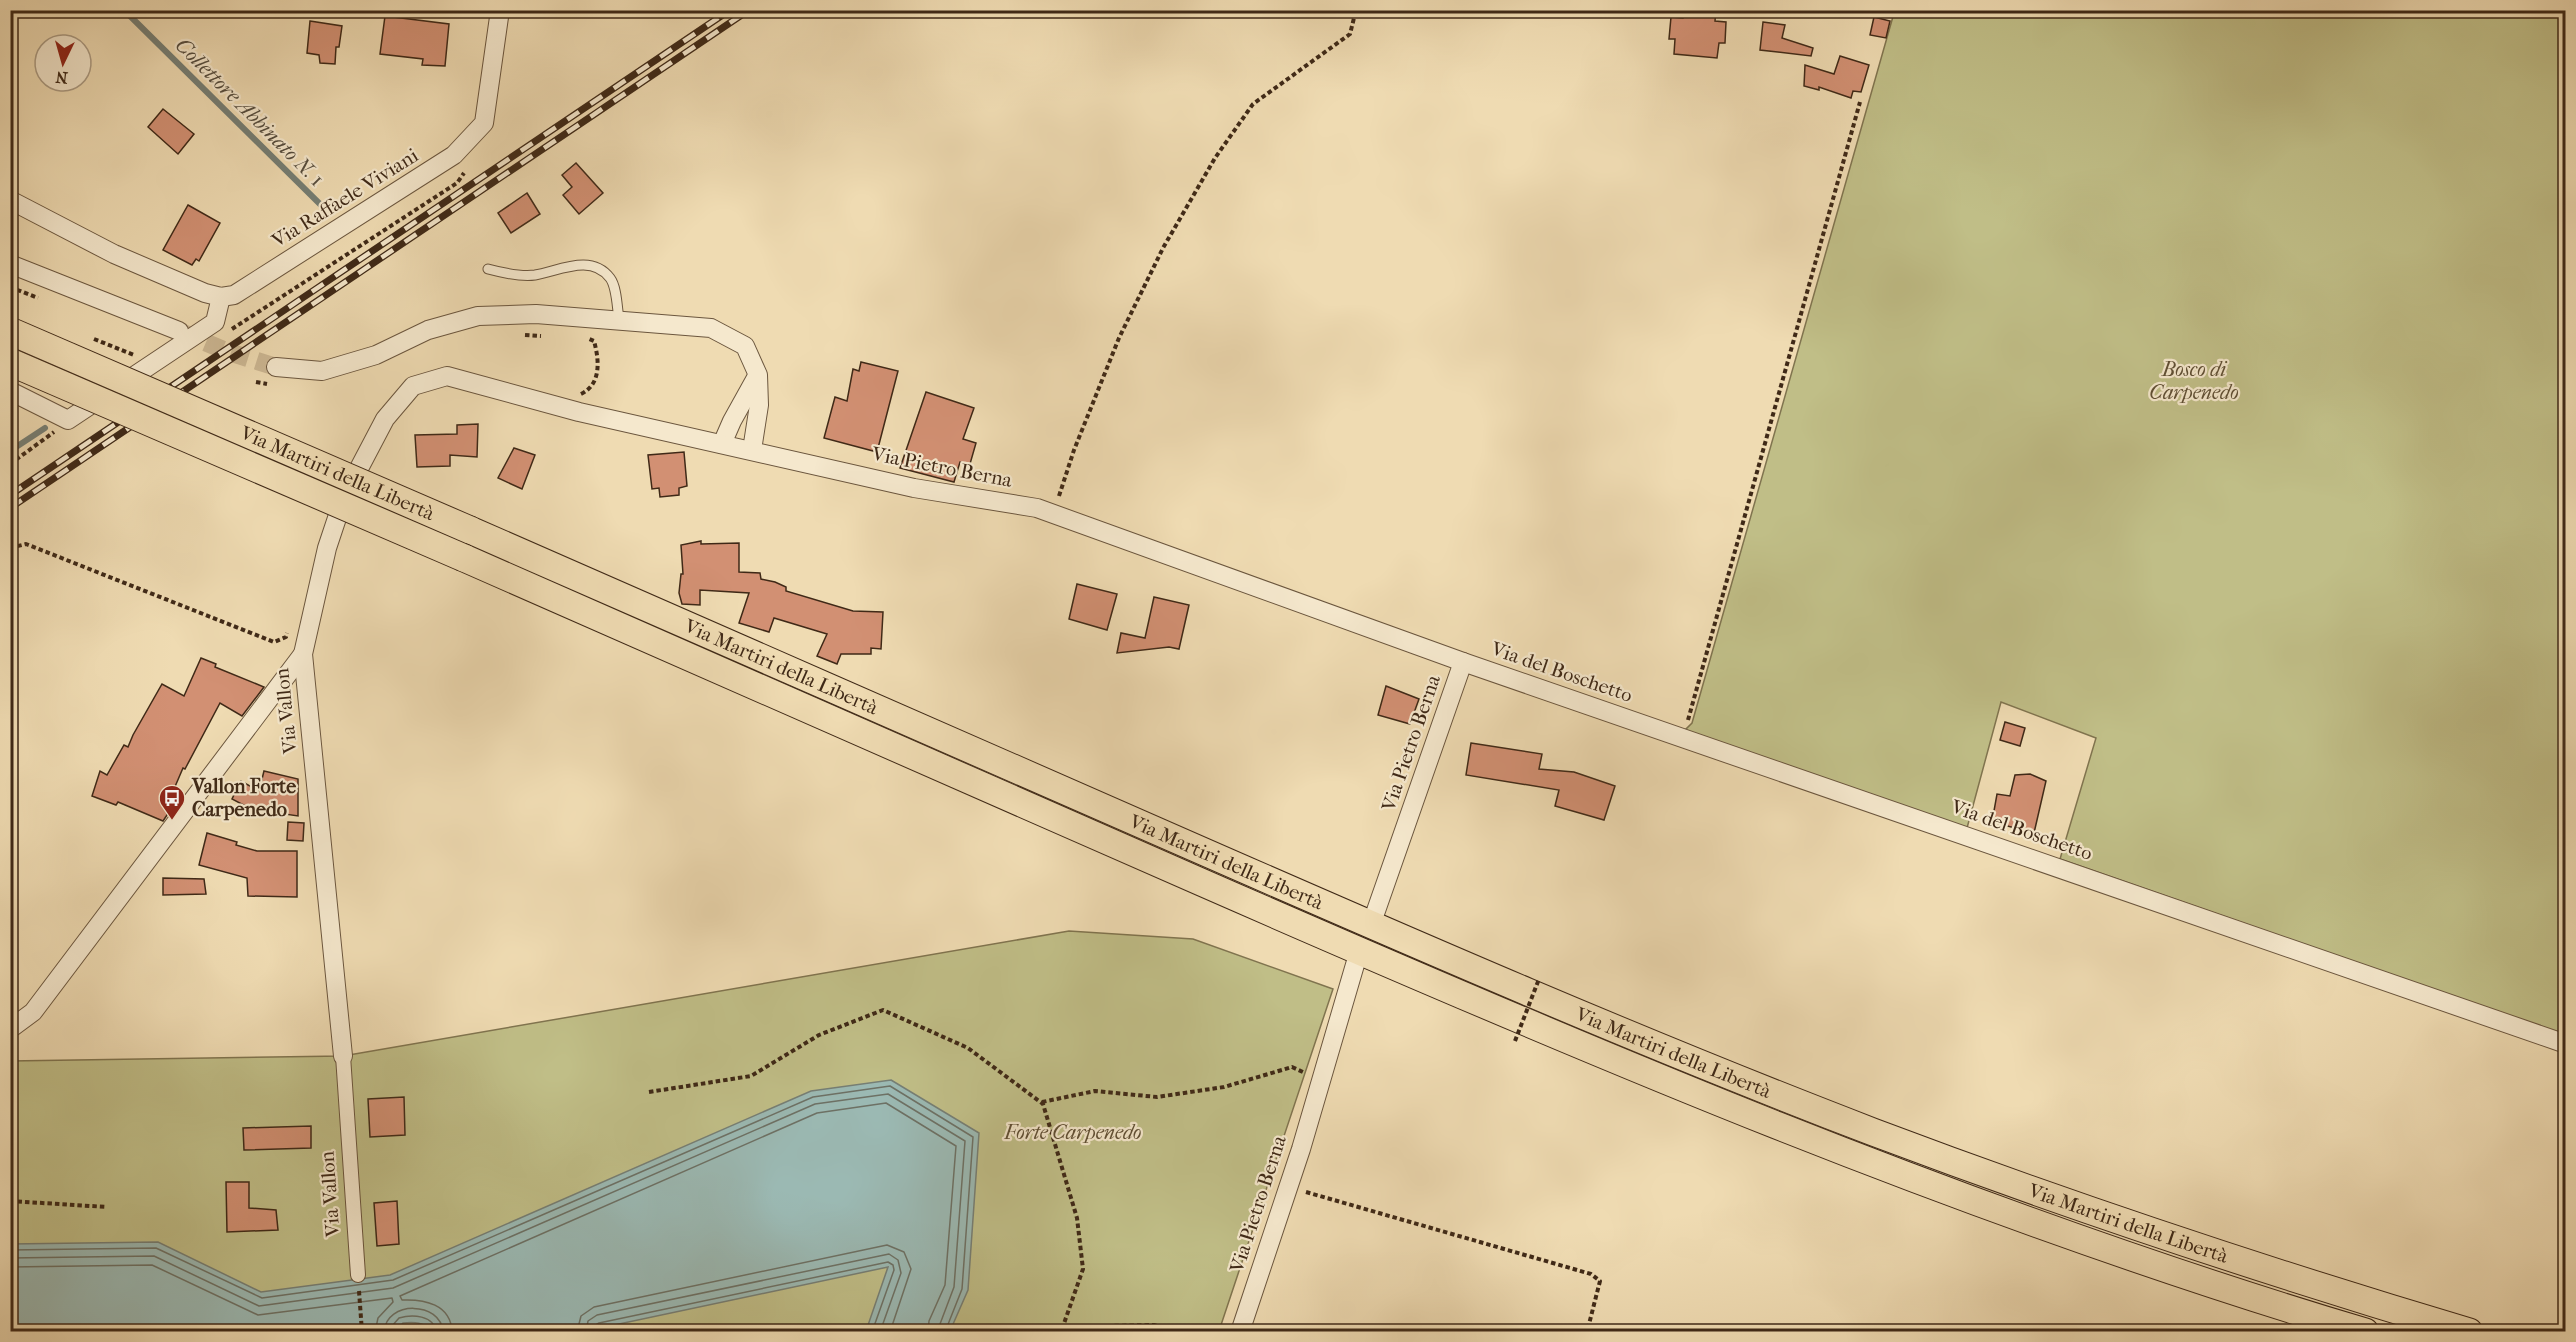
<svg xmlns="http://www.w3.org/2000/svg" width="2576" height="1342" font-family="'IM FELL French Canon',serif">
  <style>
    .green { fill: #c0be87; stroke: #80744f; stroke-width: 1.5 }
    .water { fill: #9bb9b3; stroke: #767f75; stroke-width: 1.5 }
    .lines { fill: none; stroke-linecap: round; stroke-linejoin: round }
    .shore { stroke: #6d7165; stroke-width: 1.5 }
    .stream { stroke: #767f75; stroke-width: 6 }
    .building { fill: #d29073; stroke: #3f2917; stroke-width: 1.5 }
    .minor-tunnel { stroke: #ccb793; stroke-width: 18; stroke-dasharray: 18 9; stroke-linecap: butt }
    .service-casing { stroke: #6b563e; stroke-width: 11 }
    .pedestrian-casing { stroke: #6b563e; stroke-width: 16 }
    .minor-casing { stroke: #6b563e; stroke-width: 20 }
    .primary-casing { stroke: #3f2917; stroke-width: 29 }
    .path { stroke: #3f2917; stroke-width: 4; stroke-dasharray: 4.5 3; stroke-linecap: butt }
    .service { stroke: #f5e8cd; stroke-width: 9 }
    .pedestrian { stroke: #f5e8cd; stroke-width: 14 }
    .minor { stroke: #f5e8cd; stroke-width: 18 }
    .primary { stroke: #efdbb2; stroke-width: 27 }
    .rail-casing { stroke: #3f2917; stroke-width: 7 }
    .rail { stroke: #f5e8cd; stroke-width: 4.5; stroke-dasharray: 14; stroke-linecap: butt }
    .primary-bridge-casing { stroke: #3f2917; stroke-width: 29; stroke-linecap: butt }
    .path-bridge { stroke: #3f2917; stroke-width: 4; stroke-dasharray: 4.5 3; stroke-linecap: butt }
    .primary-bridge { stroke: #efdbb2; stroke-width: 27 }
    .labels { text-anchor: middle; dominant-baseline: central; stroke-width: 4.5; stroke-linejoin: round; paint-order: stroke }
    .street-label { font-size: 20px; fill: #3f2917; stroke: #f5e8cd }
    .park-label { font-size: 20px; font-style: italic; fill: #5f4e33; stroke: #f5e8cd }
    .poi-label { font-size: 20px; font-weight: bold; fill: #3f2917; stroke: #f5e8cd; text-anchor: start }
    .water-label { font-size: 21px; font-style: italic; fill: #564d3e; stroke: #f5e8cd }
  </style>
  <rect width="100%" height="100%" fill="#efdbb2"/>
  <filter id="stains"><feTurbulence type="fractalNoise" baseFrequency=".00333" numOctaves="4"/><feColorMatrix values="0 0 0 0 .2 0 0 0 0 .09 0 0 0 0 .02 0 0 0 .5 -.17"/></filter>
  <radialGradient id="worn" r=".72"><stop offset=".6" stop-color="#630" stop-opacity="0"/><stop offset="1" stop-color="#630" stop-opacity=".3"/></radialGradient>
  <!-- green -->
  <g class="green">
    <polygon points="2336,10 2565,11 2565,1036 2060,859 2096,738 2001,702 1967,828 1685,730 1692,723 1894,13 1886,11"/>
    <polygon points="1069,931 1193,939 1333,989 1219,1331 11,1331 10,1061 343,1056"/>
  </g>
  <!-- water -->
  <path class="water" d="M891 1080 979 1133 968 1290 950 1331H866L888 1267 586 1331H432C423 1322 415 1322 403 1323L396 1332 11 1331 10 1244 158 1242 261 1292 390 1275 811 1091Z"/>
  <g class="lines">
    <!-- shore -->
    <g class="shore">
      <polyline points="10,1250 156,1248 262,1298 393,1280 813,1097 890,1086 973,1137 962,1289 945,1332"/>
      <polyline points="10,1258 154,1256 259,1306 393,1288 815,1104 888,1094 965,1141 954,1287 937,1332"/>
      <polyline points="10,1267 152,1265 258,1315 392,1298 393,1302 378,1318 375,1332"/>
      <path d="M384 1332C386 1300 441 1301 443 1332"/>
      <path d="M392 1332V1326L399 1318C412 1314 434 1315 436 1332"/>
      <path d="M452 1332C451 1304 424 1299 402 1300L400 1296 817 1113 886 1103 956 1146 945 1285 929 1321 928 1332"/>
      <polyline points="577,1332 581,1316 594,1307 887,1245 904,1252 911,1269 890,1332"/>
      <polyline points="586,1332 588,1321 597,1315 889,1254 898,1260 901,1273 880,1332"/>
      <polyline points="593,1332 594,1326 599,1323 888,1262 893,1265 894,1270 872,1332"/>
    </g>
    <!-- stream -->
    <g class="stream">
      <polyline points="124,10 328,212"/>
      <polyline points="10,451 45,428"/>
    </g>
  </g>
  <!-- building -->
  <g class="building">
    <polygon points="1684,10 1716,10 1715,21 1726,22 1725,43 1719,43 1717,58 1674,54 1675,39 1669,39 1671,17 1683,18"/>
    <polygon points="385,16 449,24 445,66 422,65 423,59 380,54"/>
    <polygon points="1874,17 1890,21 1886,38 1870,35"/>
    <polygon points="310,21 342,26 339,47 336,47 335,64 320,63 319,55 307,53"/>
    <polygon points="1763,22 1785,25 1782,38 1813,48 1811,56 1760,50"/>
    <polygon points="1840,56 1869,65 1861,92 1853,91 1851,98 1819,87 1819,90 1804,86 1805,65 1834,74"/>
    <polygon points="163,109 194,134 178,154 148,127"/>
    <polygon points="576,163 603,193 579,214 563,195 572,187 562,175"/>
    <polygon points="527,193 540,214 511,233 498,213"/>
    <polygon points="188,205 220,223 199,261 196,259 192,265 163,250"/>
    <polygon points="861,362 898,371 877,452 824,438 835,397 847,401 853,369 859,371"/>
    <polygon points="926,392 974,408 963,439 976,443 970,464 960,462 954,482 900,468"/>
    <polygon points="478,424 477,457 450,455 450,466 417,467 415,435 457,434 457,425"/>
    <polygon points="514,448 535,455 522,489 498,478"/>
    <polygon points="684,452 687,486 679,488 679,495 660,497 659,488 652,489 648,455"/>
    <polygon points="701,541 701,544 739,543 739,572 760,573 761,579 775,582 786,587 786,591 853,611 883,612 881,649 871,648 871,654 841,654 837,664 817,656 827,634 774,618 769,632 739,623 749,593 700,590 700,605 682,604 679,593 681,574 683,574 681,545"/>
    <polygon points="1077,584 1117,594 1107,630 1069,619"/>
    <polygon points="1154,597 1189,605 1179,649 1169,647 1117,653 1121,633 1145,638"/>
    <polygon points="201,658 216,664 215,667 264,687 242,716 220,703 185,769 183,768 168,803 173,806 163,821 118,802 116,805 92,796 100,771 107,775 124,745 128,747 133,735 162,684 184,696"/>
    <polygon points="1386,686 1419,699 1410,724 1378,715"/>
    <polygon points="2005,722 2025,728 2020,746 2000,740"/>
    <polygon points="1471,743 1542,754 1539,769 1574,772 1615,786 1604,820 1555,806 1559,790 1466,775"/>
    <polygon points="264,771 298,779 298,816 251,809 232,799 241,781 259,791"/>
    <polygon points="2030,774 2046,781 2034,833 1992,822 1997,794 2010,796 2015,775"/>
    <polygon points="288,822 304,823 303,841 287,840"/>
    <polygon points="207,833 237,842 236,845 257,851 297,851 297,897 248,896 247,878 199,865"/>
    <polygon points="163,878 204,879 206,894 163,895"/>
    <polygon points="404,1097 405,1135 370,1137 368,1099"/>
    <polygon points="311,1126 311,1148 244,1150 243,1128"/>
    <polygon points="226,1182 249,1182 249,1208 276,1210 278,1230 227,1232"/>
    <polygon points="397,1201 399,1244 377,1246 374,1203"/>
  </g>
  <g class="lines">
    <!-- minor-tunnel -->
    <polyline class="minor-tunnel" points="181,332 226,351 276,367"/>
    <!-- service casing -->
    <g class="service-casing">
      <path id="service" d="M488 269C503 273 520 277 535 275 559 271 591 253 610 278 617 287 617 308 619 319"/>
    </g>
    <!-- pedestrian casing -->
    <g class="pedestrian-casing">
      <polyline id="pedestrian" points="343,1056 358,1275"/>
    </g>
    <!-- minor casing -->
    <g class="minor-casing">
      <g id="minor">
        <polyline points="10,200 114,254 205,293 221,297 234,295 454,155 484,123 500,10"/>
        <polyline points="10,264 179,331"/>
        <polyline points="276,367 322,371 376,355 428,330 478,316 536,314 711,328 745,346 758,375 759,405 752,450"/>
        <polyline points="10,391 68,420 215,322 221,297"/>
        <polyline points="722,444 732,421 757,376"/>
        <polyline points="1463,662 2566,1044"/>
        <polyline points="10,1029 33,1012 303,654"/>
        <polyline points="343,1056 303,654 327,548 344,497 385,419 413,386 447,376 579,412 914,488 1037,508 1463,662 1371,925"/>
        <polyline points="1240,1332 1301,1149 1359,951"/>
      </g>
    </g>
    <!-- primary casing -->
    <g class="primary-casing">
      <g id="primary">
        <path id="s1" d="M470 530C708 634 946 739 1184 843 1412 943 1641 1043 1873 1132 2069 1206 2268 1272 2469 1332"/>
        <path d="M464 558C710 666 956 774 1201 882 1582 1049 1966 1213 2365 1332"/>
      </g>
    </g>
    <!-- path -->
    <g class="path">
      <polyline points="10,287 38,298"/>
      <polyline points="232,329 457,183 464,173"/>
      <polyline points="525,335 541,336"/>
      <polyline points="94,339 134,355"/>
      <polyline points="256,382 267,384"/>
      <path d="M581 394C602 384 599 359 594 341L587 338"/>
      <polyline points="10,464 54,432"/>
      <polyline points="1059,496 1074,450 1119,338 1163,248 1215,158 1253,104 1350,34 1356,10"/>
      <polyline points="10,548 26,544 274,642 286,637 287,633"/>
      <polyline points="1688,720 1860,102"/>
      <polyline points="649,1092 751,1076 819,1035 883,1010 968,1048 1043,1104 1077,1218 1083,1269 1061,1332"/>
      <polyline points="1042,1102 1095,1091 1157,1097 1224,1087 1292,1067 1305,1073"/>
      <polyline points="1306,1192 1591,1274 1600,1281 1587,1332"/>
      <polyline points="10,1201 107,1207"/>
      <polyline points="359,1291 362,1332"/>
      <polyline points="1062,1327 1154,1325 1183,1332"/>
    </g>
    <!-- service -->
    <use href="#service" class="service"/>
    <!-- pedestrian -->
    <use href="#pedestrian" class="pedestrian"/>
    <!-- minor -->
    <use href="#minor" class="minor"/>
    <!-- primary -->
    <use href="#primary" class="primary"/>
    <!-- rail casing -->
    <g class="rail-casing">
      <g id="rail">
        <polyline points="10,495 730,10"/>
        <polyline points="10,508 749,10"/>
      </g>
    </g>
    <!-- rail -->
    <use href="#rail" class="rail"/>
    <!-- primary-bridge casing -->
    <g class="primary-bridge-casing">
      <g id="primary-bridge">
        <path id="s2" d="M10 331 470 530"/>
        <polyline points="10,362 464,558"/>
      </g>
    </g>
    <!-- path-bridge -->
    <polyline class="path-bridge" points="1515,1041 1539,979"/>
    <!-- primary-bridge -->
    <use href="#primary-bridge" class="primary-bridge"/>
  </g>
  <!-- icons -->
  <defs>
    <g id="bus-pin" transform="scale(1.35)"><path d="M0 17L-7.5 6A9.5 9.5 0 1 1 7.5 6Z" fill="#8f2418" stroke="#f5e8cd"/><path d="M-5-6H5V4H4V6H2V4H-2V6H-4V4H-5ZM-3.5-4V0h7V-4ZM-3.5 1.2v1.5H-2V1.2ZM2 1.2v1.5H3.5V1.2Z" fill="#fff"/></g>
  </defs>
  <g fill-rule="evenodd">
    <use href="#bus-pin" x="172" y="798"/>
  </g>
  <g class="labels">
    <!-- street labels -->
    <g class="street-label">
      <text transform="translate(345 198) rotate(-32)">Via Raffaele Viviani</text>
      <text transform="translate(942 467) rotate(11)">Via Pietro Berna</text>
      <text stroke="none"><textPath href="#s2" startOffset="357">Via Martiri della Libertà</textPath></text>
      <text stroke="none"><textPath href="#s1" startOffset="340">Via Martiri della Libertà</textPath></text>
      <text transform="translate(1562 672) rotate(19)">Via del Boschetto</text>
      <text transform="translate(286 711) rotate(-96)">Via Vallon</text>
      <text transform="translate(1411 743) rotate(-71)">Via Pietro Berna</text>
      <text transform="translate(2022 830) rotate(19)">Via del Boschetto</text>
      <text stroke="none"><textPath href="#s1" startOffset="826">Via Martiri della Libertà</textPath></text>
      <text stroke="none"><textPath href="#s1" startOffset="1312">Via Martiri della Libertà</textPath></text>
      <text transform="translate(330 1194) rotate(-94)">Via Vallon</text>
      <text transform="translate(1258 1204) rotate(-72)">Via Pietro Berna</text>
      <text stroke="none"><textPath href="#s1" startOffset="1798">Via Martiri della Libertà</textPath></text>
    </g>
    <!-- park labels -->
    <g class="park-label">
      <text x="2194" y="369">Bosco di<tspan x="2194" dy="23">Carpenedo</tspan></text>
      <text x="1073" y="1132">Forte Carpenedo</text>
    </g>
    <!-- poi labels -->
    <g class="poi-label">
      <text x="192" y="786">Vallon Forte<tspan x="192" dy="23">Carpenedo</tspan></text>
    </g>
    <!-- water labels -->
    <g class="water-label">
      <text transform="translate(250 112) rotate(45)">Collettore Abbinato N. 1</text>
    </g>
  </g>
  <!-- margin -->
  <rect width="2576" height="1342" fill="none" stroke="#efdbb2" stroke-width="36"/>
  <rect x="12" y="12" width="2552" height="1318" fill="none" stroke="#3f2917" stroke-width="3"/>
  <rect x="18" y="18" width="2540" height="1306" fill="none" stroke="#3f2917" stroke-width="1.5"/>
  <!-- north arrow -->
  <g transform="translate(63 63) rotate(185)"><circle r="28" fill="#f5e8cd" stroke="#ac9c84" stroke-width="1.5"/>
  <path d="M0-4.5L10 22L0 15L-10 22Z" fill="#8f2418"/>
  <text y="-9" font-size="16" font-weight="bold" text-anchor="middle" fill="#3f2917">N</text>
  </g>
  <rect width="100%" height="100%" filter="url(#stains)"/>
  <rect width="100%" height="100%" fill="url(#worn)"/>
</svg>
